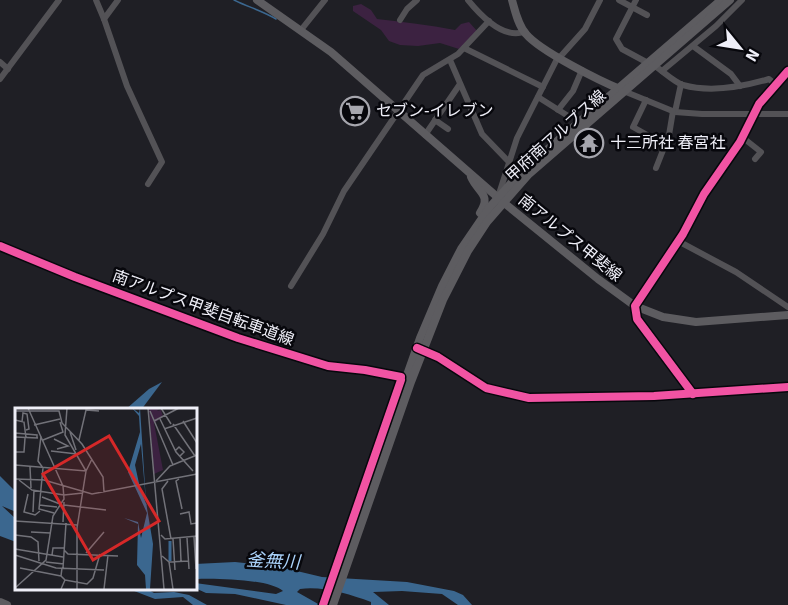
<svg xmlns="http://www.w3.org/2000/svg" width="788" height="605" font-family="Signika,'Noto Sans JP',sans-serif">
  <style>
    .green { fill: #3c2241 }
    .water { fill: #3b678f }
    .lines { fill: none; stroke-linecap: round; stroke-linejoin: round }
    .stream { stroke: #3b678f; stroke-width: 1.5 }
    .minor { stroke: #535256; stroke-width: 6 }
    .major { stroke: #5d5c60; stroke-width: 8 }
    .cycleway-casing { stroke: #07070c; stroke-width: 11 }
    .cycleway { stroke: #f153a3; stroke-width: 8 }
    .labels { text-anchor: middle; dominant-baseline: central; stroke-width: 5; stroke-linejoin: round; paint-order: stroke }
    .poi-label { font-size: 16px; fill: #efeff8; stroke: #07070c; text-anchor: start }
    .street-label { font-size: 16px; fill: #efeff8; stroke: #07070c }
    .water-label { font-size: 18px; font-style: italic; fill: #abd3fb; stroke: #07070c }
    .inset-river { fill: none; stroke: #3b678f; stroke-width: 3 }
    .inset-road { fill: none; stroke: #727279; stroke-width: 1.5 }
    .view { fill: #d62828; fill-opacity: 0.15; stroke: #d62828; stroke-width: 3 }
    .inset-edge { fill: none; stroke: #efeff8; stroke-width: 3 }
  </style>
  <rect width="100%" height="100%" fill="#1f1f25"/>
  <!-- green -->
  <path class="green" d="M361 4 371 10 377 19C403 22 429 25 455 30L461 24 469 22 477 31 459 49 440 43 418 46 400 45 389 41 381 30 353 11V6Z"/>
  <!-- water -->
  <g class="water">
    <polygon points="162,382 141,410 125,410 149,389"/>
    <polygon points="0,476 16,492 16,512 2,506 16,519 16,542 0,536"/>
    <path d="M235 562 280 567 322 577 407 582 454 591 463 595 472 605H458L442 594 402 591 373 592 389 605H371V602C349 594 323 586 300 589L297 592 320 605H286L235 594 206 593 195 588V583L276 594 283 591C269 579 215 578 195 579V564Z"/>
    <polygon points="129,589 147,589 154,593 174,592 189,595 207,605 193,605 183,597 155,599"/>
  </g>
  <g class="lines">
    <!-- stream -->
    <path class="stream" d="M234 0C248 7 263 11 276 19"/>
    <!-- minor -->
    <g class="minor">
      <polyline points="96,0 104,19 127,86 162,162 148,184"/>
      <path d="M468 0C481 16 503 39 524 32"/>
      <polyline points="619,0 647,15"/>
      <polyline points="636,0 616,39 622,49 648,63"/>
      <polyline points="104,19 118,0"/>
      <polyline points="400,20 407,9 417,0"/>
      <polyline points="301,30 325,0"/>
      <polyline points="693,46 731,74 740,86"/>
      <polyline points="464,48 543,87"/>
      <polyline points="560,57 585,29 600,0"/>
      <polyline points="450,60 482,134 508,161"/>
      <polyline points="0,62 8,69"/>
      <path d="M655 66C664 72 674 82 683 85 711 93 742 87 769 79L776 85"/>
      <polyline points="662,71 716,26 742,0"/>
      <polyline points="0,79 59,0"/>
      <polyline points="626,92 675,112 702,114 788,114"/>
      <polyline points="538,97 568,116"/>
      <polyline points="646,100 633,127 665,145"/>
      <polyline points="558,110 573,91 582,70"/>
      <polyline points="675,112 681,84"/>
      <polyline points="435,120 448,129"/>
      <polyline points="425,135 460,84"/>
      <polyline points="742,137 761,152 755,159"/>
      <polyline points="656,168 669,135 673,111"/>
      <polyline points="498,197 517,138 558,57"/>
      <polyline points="678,241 736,272 788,307"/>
      <polyline points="291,286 323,234 344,191 423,75 458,54 489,21"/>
      <polyline points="420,349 438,357 486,388 529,398 654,396 788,387"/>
      <polyline points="693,394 637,319 635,306 683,234 704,194 740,142 759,104 788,71"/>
    </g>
    <!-- major -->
    <g class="major">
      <polyline points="257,0 331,52 503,202 598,279 635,306 663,317 696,322 788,315"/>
      <path d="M512 0C515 11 518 25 526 34 540 51 600 81 622 90"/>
      <path d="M471 177C478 193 492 194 480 213"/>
      <polyline points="0,602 7,605"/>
      <polyline points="326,605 420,338 442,286 461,249 489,208 521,172 721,0"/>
      <polyline points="333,605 411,382 443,300 468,251 487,222 528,175 730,0"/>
    </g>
    <!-- cycleway casing -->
    <g class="cycleway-casing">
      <g id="cycleway">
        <polyline points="0,246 75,277 238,338 328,366 365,370 401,377"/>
        <polyline points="417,348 438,357 486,388 529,398 654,396 788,387"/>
        <polyline points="693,394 637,319 635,306 683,234 704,194 740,142 759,104 788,71"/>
        <polyline points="323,605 401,380"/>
      </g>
    </g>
    <!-- cycleway -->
    <use href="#cycleway" class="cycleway"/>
  </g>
  <!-- icons -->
  <defs>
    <g id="supermarket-ring" transform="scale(1.5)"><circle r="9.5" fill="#07070c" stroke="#a6a6ae" stroke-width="1.5"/><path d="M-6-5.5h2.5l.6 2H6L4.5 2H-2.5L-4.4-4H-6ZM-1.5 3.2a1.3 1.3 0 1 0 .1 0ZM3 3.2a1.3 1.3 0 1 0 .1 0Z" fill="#a6a6ae"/></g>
    <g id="temple-ring" transform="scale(1.5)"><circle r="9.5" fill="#07070c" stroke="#a6a6ae" stroke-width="1.5"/><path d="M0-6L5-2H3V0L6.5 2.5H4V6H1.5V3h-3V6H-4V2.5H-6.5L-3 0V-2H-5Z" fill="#a6a6ae"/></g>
  </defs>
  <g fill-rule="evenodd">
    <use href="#supermarket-ring" x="355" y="111"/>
    <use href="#temple-ring" x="589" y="143"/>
  </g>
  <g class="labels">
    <!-- poi labels -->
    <g class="poi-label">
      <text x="376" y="111">セブン-イレブン</text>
      <text x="610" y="143">十三所社 春宮社</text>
    </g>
    <!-- street labels -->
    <g class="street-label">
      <text transform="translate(556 136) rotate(-42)">甲府南アルプス線</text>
      <text transform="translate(570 238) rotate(39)">南アルプス甲斐線</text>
      <text transform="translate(203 308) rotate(20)">南アルプス甲斐自転車道線</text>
    </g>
    <!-- water labels -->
    <g class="water-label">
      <text transform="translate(273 561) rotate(3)">釜無川</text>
    </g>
  </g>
  <!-- overview -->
  <g transform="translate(15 408)">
    <rect width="182" height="182" fill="#1f1f25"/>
    <path d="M134 0H145L142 3 146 2 148 9 139 15 148 62 139 66Z" fill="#3c2241"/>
    <path d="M117 0 124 5 125 0 131 94 138 136 135 181H131L130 167 122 157 123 116 109 110 123 114 126 130 132 105 113 64 125 24 124 8ZM126 36 131 94 132 98 125 80 120 57Z" fill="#3b678f" fill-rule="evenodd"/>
    <path class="inset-river" d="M155 153V133"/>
    <path class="inset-road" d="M13 0 48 78M52 0 50 27 71 63 62 120V181M133 0 149 181M146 0 156 16M0 3H44L47 15 67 36 88 69 89 84M135 3 158 57M145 11 161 44 178 63M0 12 9 14 11 30M139 13 164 0M168 13 182 35M7 14 8 5 12 6 14 21 11 22M158 16 180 48M19 17 45 11M149 21 182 10M55 24 61 42M0 25 22 27V30M26 28 23 53 28 60M0 29 23 30M39 31 53 38 42 41M28 32 48 24 45 14M64 32 71 2 84 3M36 43 62 46M160 43 164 39 169 44 165 48M0 44H9L10 30M0 57 71 63 77 51M15 59 16 80M28 60 24 101 39 105M0 71 29 72 77 86 182 66M164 71 161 73 167 101M4 72 17 82 49 87M141 73 155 58 182 47M153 73 147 81 156 131M13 86 9 104 20 107 25 103M49 87 68 85M27 89 45 96M24 97 42 99M49 97 91 102M18 104 19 82M165 106 174 104 176 116 182 115M0 113 62 117M48 114 49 94M16 124 35 125M0 127 16 129 23 134 24 153M146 127 150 131 182 128M179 129 181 161M165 130 166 153M172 130 174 161M158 131 160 162M0 141 48 149M49 142 53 146 103 148M71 145 89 124M0 147 41 160 89 162M37 147 38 140H49M147 148 154 154 158 181M31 154 49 156M154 154 174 153M5 160 46 168M48 160 51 115M50 172 72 176 78 170 85 146M0 180 31 152 38 108 49 91 48 78M46 181 50 172 46 168 47 160M89 181 93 147"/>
    <path class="view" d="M94 28 144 113 78 152 28 66Z"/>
    <rect width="182" height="182" class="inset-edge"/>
  </g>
  <!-- north arrow -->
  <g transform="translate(740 48) rotate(120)" stroke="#07070c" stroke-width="4.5" paint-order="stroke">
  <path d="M0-4.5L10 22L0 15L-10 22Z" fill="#efeff8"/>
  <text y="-9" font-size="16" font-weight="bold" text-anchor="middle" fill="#efeff8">N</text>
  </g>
</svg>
